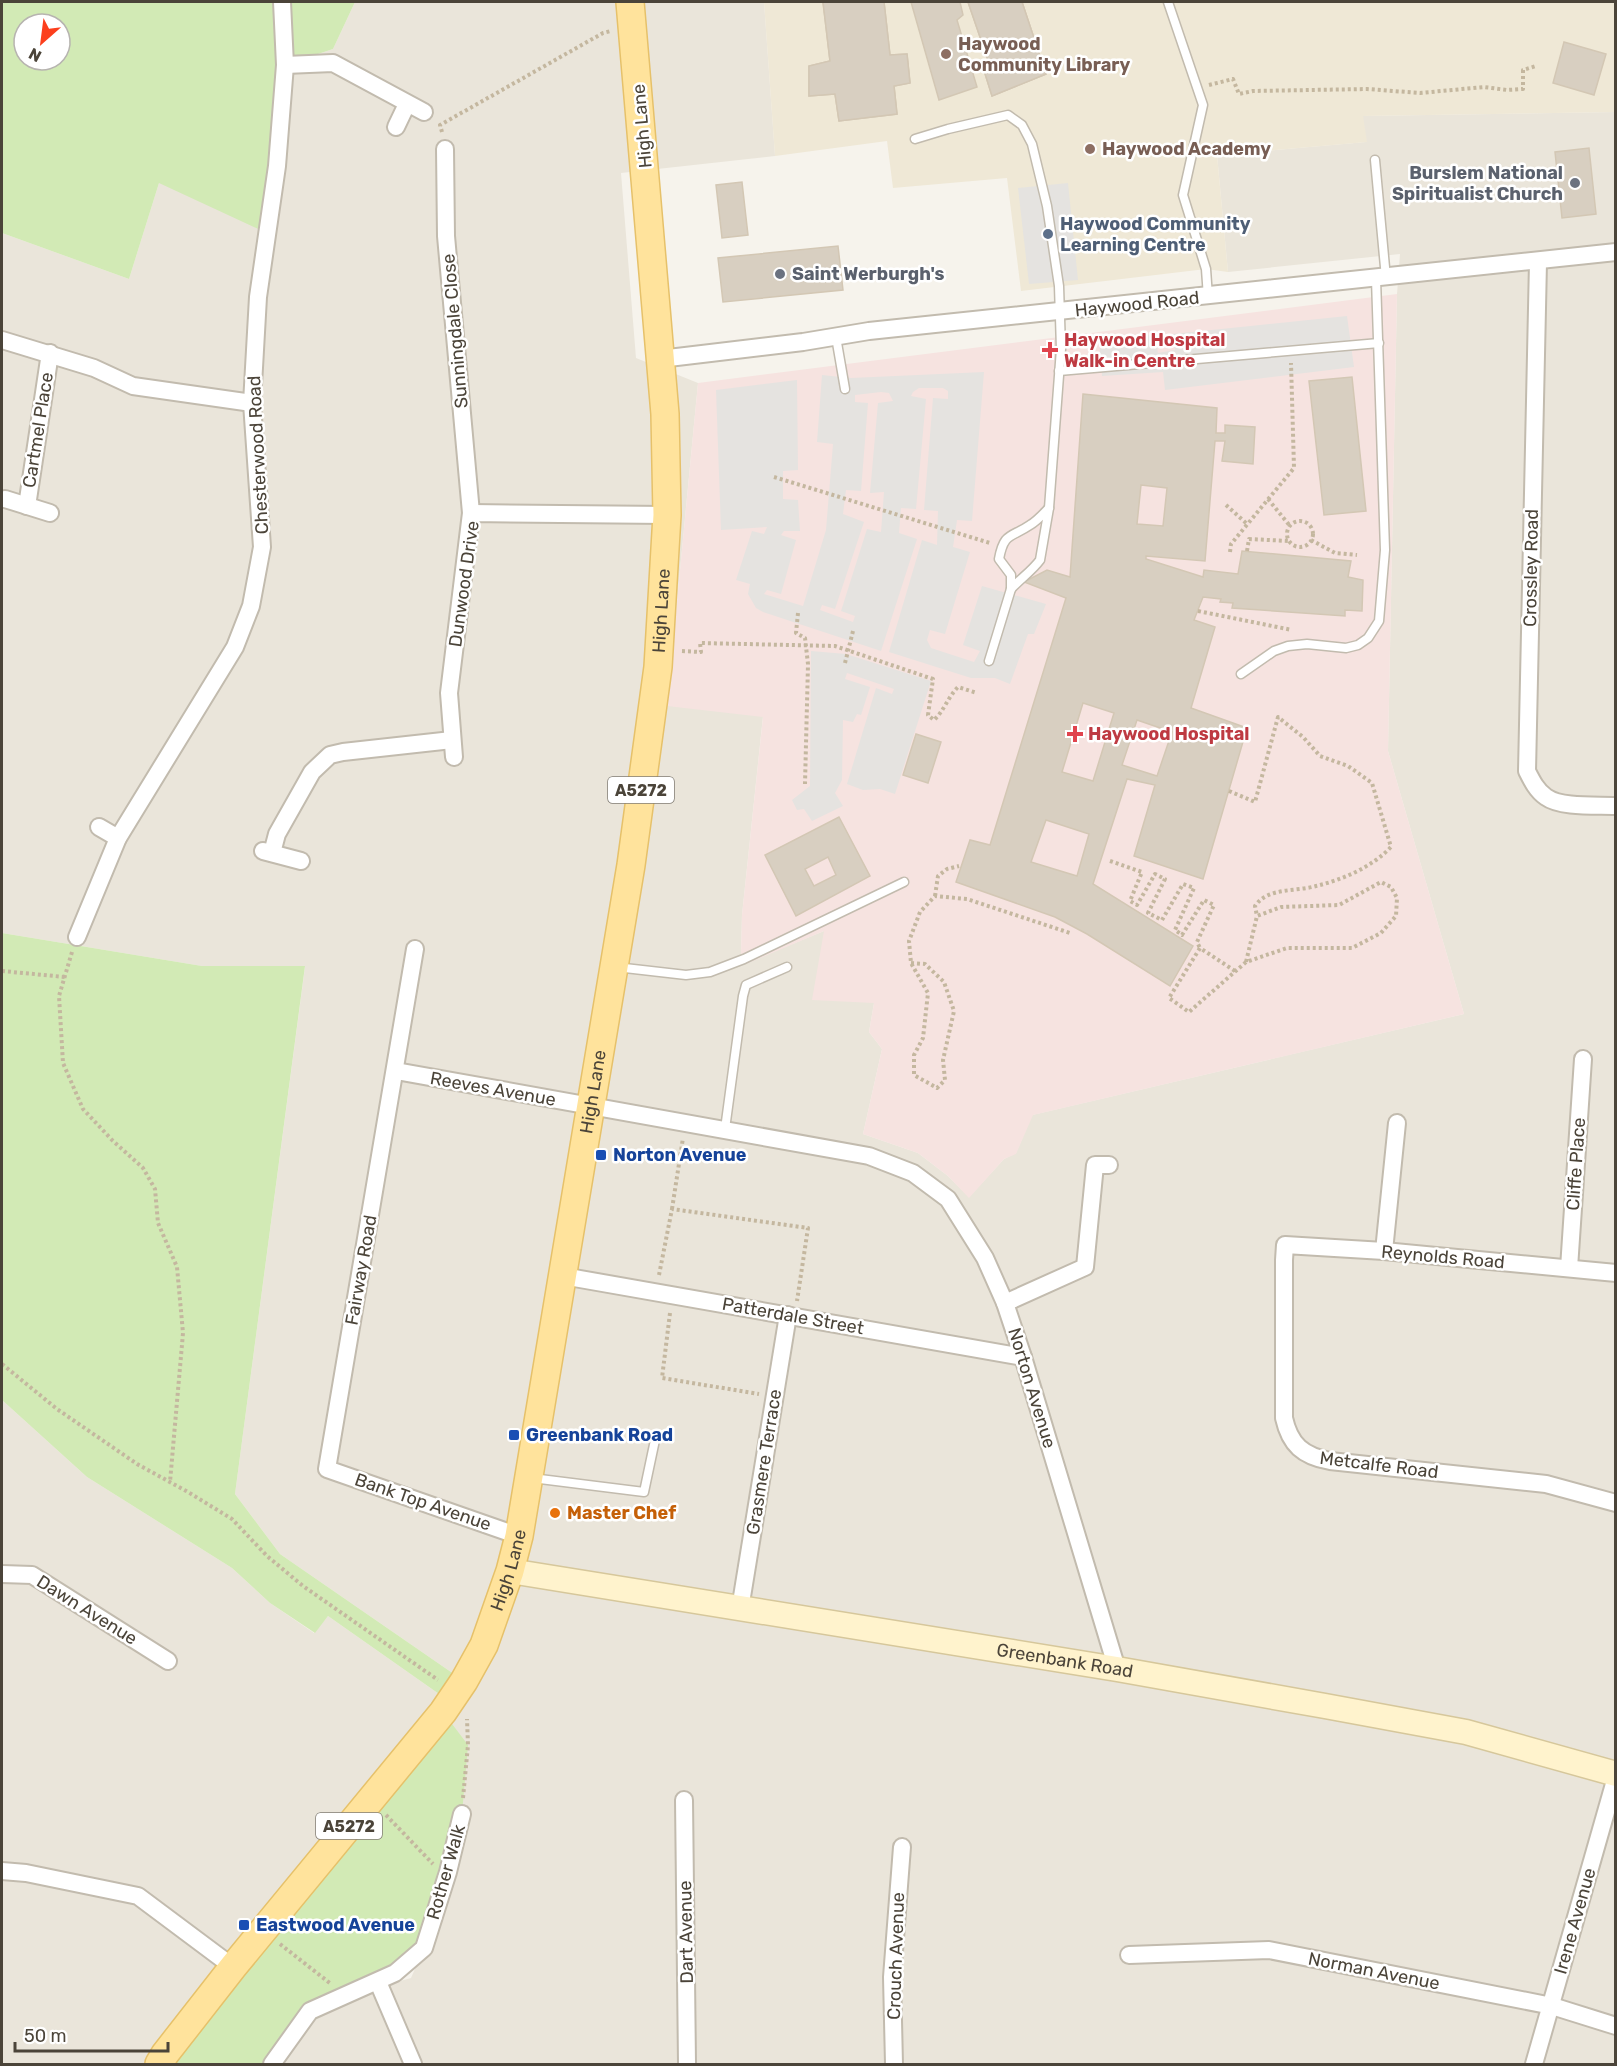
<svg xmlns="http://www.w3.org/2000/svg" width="1617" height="2066" font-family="Rubik,sans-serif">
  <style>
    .residential { fill: #eae5da }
    .education { fill: #efe8d6 }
    .medical { fill: #f6e3e0 }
    .green { fill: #d2eab5; fill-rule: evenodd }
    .parking { fill: #e5e3e0; fill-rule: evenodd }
    .building { fill: #d8cfc1; stroke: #d3c7b4; stroke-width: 1.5; fill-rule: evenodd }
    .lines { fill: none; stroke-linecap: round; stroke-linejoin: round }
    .lane-casing { stroke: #c2bbae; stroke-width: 11 }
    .street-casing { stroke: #c2bbae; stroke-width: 20 }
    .secondary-casing { stroke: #d6c79b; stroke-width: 27 }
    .primary-casing { stroke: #e6c16a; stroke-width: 30 }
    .path { stroke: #c4b79f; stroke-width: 4; stroke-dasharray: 3 3; stroke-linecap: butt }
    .lane { stroke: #fff; stroke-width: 8 }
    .street { stroke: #fff; stroke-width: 16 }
    .secondary { stroke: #fff3cd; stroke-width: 24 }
    .primary { stroke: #ffe39c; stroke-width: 27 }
    .education-dot { fill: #8d6e63; stroke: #fff; stroke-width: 2 }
    .worship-dot { fill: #6b7280; stroke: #fff; stroke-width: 2 }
    .service-dot { fill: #5c6f8a; stroke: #fff; stroke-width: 2 }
    .health-dot { fill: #e0444e; stroke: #fff; stroke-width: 2 }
    .transit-dot { fill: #1a4fb4; stroke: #fff; stroke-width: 2 }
    .food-dot { fill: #e8710a; stroke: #fff; stroke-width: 2 }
    .labels { text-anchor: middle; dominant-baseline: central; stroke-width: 5; stroke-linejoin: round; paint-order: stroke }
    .shield { fill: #fff; stroke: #817c74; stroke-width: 1.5 }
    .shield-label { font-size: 16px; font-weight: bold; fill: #4b4439 }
    .education-label { font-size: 18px; font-weight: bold; fill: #785e54; stroke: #fff; text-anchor: start }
    .street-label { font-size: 18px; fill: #4b4439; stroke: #fff }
    .worship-label { font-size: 18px; font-weight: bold; fill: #5b616d; stroke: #fff; text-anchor: end }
    .service-label { font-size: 18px; font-weight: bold; fill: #4e5e75; stroke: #fff; text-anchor: start }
    .health-label { font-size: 18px; font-weight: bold; fill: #be3a42; stroke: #fff; text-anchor: start }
    .transit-label { font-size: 18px; font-weight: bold; fill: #164399; stroke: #fff; text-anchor: start }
    .food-label { font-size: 18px; font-weight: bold; fill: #c56008; stroke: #fff; text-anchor: start }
  </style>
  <rect width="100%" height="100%" fill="#f6f3ec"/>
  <!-- residential -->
  <polygon class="residential" points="355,2 764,2 775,156 621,173 636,358 698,383 667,705 763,716 742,915 741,953 746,963 824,931 874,1003 869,1032 882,1049 863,1134 918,1153 948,1176 969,1197 1004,1159 1016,1153 1032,1115 1464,1014 1388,751 1397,294 1400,254 1228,272 1217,155 1366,142 1362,116 1615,112 1615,2064 275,2064 295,2032 346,1996 411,1978 424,1948 159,2064 2,2064 2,1400 87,1477 232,1568 270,1603 314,1633 328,1616 449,1701 464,1681 280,1554 235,1494 305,967 202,966 2,933 2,233 129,279 159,183 285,65 333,49"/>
  <!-- education -->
  <polygon class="education" points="764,2 1615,2 1615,112 1363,116 1367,142 1217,155 1228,272 1206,269 1021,291 1007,178 893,188 887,141 775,156"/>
  <!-- medical -->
  <polygon class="medical" points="1397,294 1388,751 1464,1014 1033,1115 1016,1154 1004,1159 969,1198 948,1176 918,1153 863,1134 882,1049 869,1032 874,1003 812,1000 824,931 746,964 741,953 742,915 763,717 667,706 698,383"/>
  <!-- green -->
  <g class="green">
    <path d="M2 2H355L333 49 285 65 267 233 159 183 129 279 2 233ZM24 24H60V60H24Z"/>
    <polygon points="2,933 202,966 305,966 235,1494 280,1554 464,1681 449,1701 328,1616 315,1633 270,1603 232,1568 87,1477 2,1400"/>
    <polygon points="443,1712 468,1745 462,1814 424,1948 310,2011 272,2064 159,2064"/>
  </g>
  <!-- parking -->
  <g class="parking">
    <polygon points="1068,183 1078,280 1029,284 1018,188"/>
    <polygon points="1347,316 1354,367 1165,390 1163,372 1102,376 1099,340 1155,334 1158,353 1175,350 1173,334"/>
    <path d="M984 372 972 521 957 520 953 547 970 552 945 634 930 630 927 640 931 648 974 662 980 651 963 645 982 586 1046 604 1034 634H1028L1010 684 995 678H971L889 652 922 540 937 545 938 511 924 510 933 398 948 399V391L943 388H919L913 392 911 396 926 399 916 509 901 508 899 533 917 539 881 651 763 612 756 608 748 594 750 584 736 580 752 531 764 534 767 527 721 530 716 390 797 380 798 470 783 471V499L798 500 800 531H784L781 535 796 540 781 594 767 590 764 594 803 606 826 530 833 444 817 442 822 375 851 378ZM881 392 889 393 893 401 878 403 870 493 884 492 881 532 867 529 841 611 855 616 853 622 820 610 822 605 835 609 864 522 843 514 846 490 861 491 868 403 855 402V395Z"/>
    <polygon points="811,651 846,654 931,681 895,794 880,789 863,790 847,784 876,688 892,694 894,689 847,673 845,679 870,687 861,715 857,714 853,722 843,720 842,780 835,793 843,806 812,821 804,809 797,810 792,800 810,786"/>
  </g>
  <!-- building -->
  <g class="building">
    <polygon points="823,2 884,2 890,55 907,54 910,83 894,86 897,114 839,121 835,94 809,96 809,66 830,61"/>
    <polygon points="823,2 884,2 890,55 907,54 910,83 894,86 897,114 839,121 835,94 809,96 809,66 830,61"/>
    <polygon points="911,2 960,2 963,15 957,20 977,87 939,100"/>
    <polygon points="968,2 1022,2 1046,74 992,96 983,67 990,66"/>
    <polygon points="968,2 1022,2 1046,74 992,96 983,67 990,66"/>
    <polygon points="1564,42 1606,54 1594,95 1553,83"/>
    <polygon points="1589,148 1596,214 1562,218 1555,152"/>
    <polygon points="742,182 748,235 722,238 716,185"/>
    <polygon points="838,246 843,290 723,302 718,258"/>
    <polygon points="1352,377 1366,511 1324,515 1309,381"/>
    <path d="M1083 394 1217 408 1216 433H1225V425L1255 427 1253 464 1222 461 1225 441H1215L1205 561 1146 556V559L1203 577 1204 570 1238 574 1242 551 1351 561 1348 577 1363 580 1362 611 1345 610V616L1232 608 1233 603 1220 602 1221 599 1203 597 1194 620 1215 627 1191 708 1247 728 1203 879 1134 856 1155 785 1127 779 1093 884 1193 946 1170 986 1087 934 1055 917 956 882 970 840 990 845 1066 598 1024 582 1047 570 1070 577ZM1141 485 1167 488 1163 526 1137 524ZM1083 703 1114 713 1093 781 1062 772ZM1137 720 1172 732 1157 776 1122 765ZM1046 820 1089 834 1077 876 1031 862Z"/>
    <polygon points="916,734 941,742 928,783 903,775"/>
    <path d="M839 817 870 876 796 916 765 855ZM828 857 836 875 814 886 805 869Z"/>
  </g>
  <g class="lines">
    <!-- lane casing -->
    <g class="lane-casing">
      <g id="lane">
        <polyline points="1168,2 1203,105 1183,195 1206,269 1208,297"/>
        <path d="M915 139 948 129 1008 115 1022 125 1032 144 1047 206 1059 286 1061 349 1049 508 1040 560C1032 571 1020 579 1011 589"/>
        <polyline points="1375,160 1386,278"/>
        <polyline points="836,337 845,389"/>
        <polyline points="1059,371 1379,343"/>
        <path d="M989 661 1011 589V575L999 559C1004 532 1011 538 1030 525 1037 521 1043 514 1049 508"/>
        <polyline points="1241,674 1274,651 1288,646 1307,644 1346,648 1358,645 1368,638 1379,621 1385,550 1376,279"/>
        <polyline points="616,967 686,975 710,972 744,959 904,882"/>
        <polyline points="725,1129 743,996 746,985 787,967"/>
        <polyline points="532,1478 644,1492 655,1440"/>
      </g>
    </g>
    <!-- street casing -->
    <g class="street-casing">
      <g id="street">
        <polyline points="285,65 333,63 424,112"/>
        <polyline points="396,127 407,104"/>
        <polyline points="445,149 446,236 471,513"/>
        <path d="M1538 262 1527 771C1532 781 1537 791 1546 797 1561 808 1597 805 1616 806"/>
        <polyline points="2,340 94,368 133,386 252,403"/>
        <polyline points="660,359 803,342 869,331 1616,252"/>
        <polyline points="5,499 50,513"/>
        <polyline points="27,506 50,353"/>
        <polyline points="454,757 449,693 471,513 667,515"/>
        <polyline points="99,827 118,838"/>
        <polyline points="263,851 301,861"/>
        <polyline points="272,853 277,834 312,772 330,755 343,752 452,740"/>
        <polyline points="77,937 118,838 235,647 251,606 262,547 252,403 258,297 277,166 285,65 282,2"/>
        <polyline points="415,949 327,1469 519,1536"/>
        <polyline points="396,1071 869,1156 913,1173 948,1199 985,1258 1005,1303 1023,1357 1117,1669"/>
        <polyline points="1384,1251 1397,1123"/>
        <polyline points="1569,1268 1583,1059"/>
        <path d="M1616 1273 1384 1251 1285 1245 1284 1260V1418C1290 1445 1303 1456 1330 1461L1546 1484 1616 1503"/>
        <polyline points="563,1276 1023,1357"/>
        <polyline points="1005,1303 1085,1267 1095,1165 1109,1165"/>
        <polyline points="2,1574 32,1575 168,1661"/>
        <polyline points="740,1609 788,1315"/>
        <polyline points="684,1800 687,2064"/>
        <polyline points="2,1871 26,1873 138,1896 233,1967"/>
        <polyline points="1129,1955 1269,1950 1552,2006 1616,2026"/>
        <polyline points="378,1982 413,2064"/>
        <polyline points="272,2064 310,2011 395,1973 424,1948 448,1872 462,1814"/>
        <polyline points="894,2064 892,1977 902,1847"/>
        <polyline points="1534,2064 1616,1777"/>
      </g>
    </g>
    <!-- secondary casing -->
    <g class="secondary-casing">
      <g id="secondary">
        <path id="s1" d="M510 1571 1117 1669 1325 1706 1466 1732 1616 1774"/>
      </g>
    </g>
    <!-- primary casing -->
    <g class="primary-casing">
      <g id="primary">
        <path id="s2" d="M159 2064 165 2054 233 1967 443 1712 464 1681 484 1645 510 1571 519 1536 631 865 658 667 667 515 665 414 630 2"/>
      </g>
    </g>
    <!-- path -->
    <g class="path">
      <polyline points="1209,85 1233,79 1239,94 1253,91 1367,89 1420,93 1484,87 1507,90 1523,89 1523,70 1536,66"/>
      <polyline points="442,132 440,125 603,33 611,31"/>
      <polyline points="774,477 990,543"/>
      <polyline points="1268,499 1290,526"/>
      <polyline points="1226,505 1247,524"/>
      <circle cx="1300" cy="534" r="13"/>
      <polyline points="1311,540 1335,553 1357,555"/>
      <polyline points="1247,551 1249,539 1289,541"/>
      <polyline points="1230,552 1231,544 1294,468 1291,363"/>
      <polyline points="1198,611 1292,630"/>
      <polyline points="798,613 796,633 805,638 808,664 805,784"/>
      <path d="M682 651 701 652 700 643 835 646 933 679 928 715 934 720C944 711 948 697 958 687L977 693"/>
      <polyline points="845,663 853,631"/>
      <path d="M1229 791 1255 802 1278 717 1303 737 1320 756 1348 766 1372 783 1391 847C1372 867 1342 880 1316 886 1295 892 1268 887 1255 906L1257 916"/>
      <polyline points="1110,861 1142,872 1130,901 1137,905 1155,874 1165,879 1148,913 1162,920 1183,884 1194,888 1175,930 1182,935 1204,900 1214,905 1197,942 1200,948"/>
      <polyline points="935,896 938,876 947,869 959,866"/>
      <polyline points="72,952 59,996 63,1063 83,1109 112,1140 143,1168 155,1189 158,1223 177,1267 183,1333 170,1482"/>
      <polyline points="911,963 925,964 944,982 954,1011 943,1060 945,1080 937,1088 914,1075 914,1055 923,1038 928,993 911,963 909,941 920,912 935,896 967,899 1070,933"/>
      <polyline points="2,971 65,977"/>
      <polyline points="1235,971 1200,948 1169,998 1189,1012 1246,962 1287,948 1352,948 1381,933 1396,916 1397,898 1391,887 1381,882 1339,905 1281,907 1257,916 1246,962"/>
      <polyline points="672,1209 683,1138"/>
      <polyline points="659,1275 672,1209 808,1228 797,1301"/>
      <polyline points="670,1313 662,1378 759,1394"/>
      <polyline points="2,1364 57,1409 137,1464 188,1492 232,1519 267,1556 303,1586 438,1680"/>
      <polyline points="463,1798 468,1745 467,1719"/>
      <polyline points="386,1815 433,1864"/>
      <polyline points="280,1944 331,1984"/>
    </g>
    <!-- lane -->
    <use href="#lane" class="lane"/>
    <!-- street -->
    <use href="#street" class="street"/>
    <!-- secondary -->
    <use href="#secondary" class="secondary"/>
    <!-- primary -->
    <use href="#primary" class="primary"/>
  </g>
  <!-- markers -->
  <g class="education-dot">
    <circle cx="946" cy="54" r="6"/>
    <circle cx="1090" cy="149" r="6"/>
  </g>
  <g class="worship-dot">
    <circle cx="1575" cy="183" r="6"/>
    <circle cx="780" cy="274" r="6"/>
  </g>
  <circle class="service-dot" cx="1048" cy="234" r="6"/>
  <g class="health-dot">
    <path d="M1047 341h6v6h6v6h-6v6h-6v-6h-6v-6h6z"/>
    <path d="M1072 725h6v6h6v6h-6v6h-6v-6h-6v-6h6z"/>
  </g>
  <g class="transit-dot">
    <rect x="595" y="1149" width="12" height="12" rx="3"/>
    <rect x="508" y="1429" width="12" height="12" rx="3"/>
    <rect x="238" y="1919" width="12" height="12" rx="3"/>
  </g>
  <circle class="food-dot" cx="555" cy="1513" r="6"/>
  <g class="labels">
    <!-- shield labels -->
    <g class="shield">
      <rect x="608" y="777" width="66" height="26" rx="4.5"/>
      <rect x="316" y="1813" width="66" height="26" rx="4.5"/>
    </g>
    <g class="shield-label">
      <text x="641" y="790">A5272</text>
      <text x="349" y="1826">A5272</text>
    </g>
    <!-- education labels -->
    <g class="education-label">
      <text x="958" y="44">Haywood<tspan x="958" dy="21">Community Library</tspan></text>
      <text x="1102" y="149">Haywood Academy</text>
    </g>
    <!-- street labels -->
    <g class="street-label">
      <text transform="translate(642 126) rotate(-95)">High Lane</text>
      <text transform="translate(1137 304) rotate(-6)">Haywood Road</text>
      <text transform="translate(455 331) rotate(-95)">Sunningdale Close</text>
      <text transform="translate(38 430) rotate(-81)">Cartmel Place</text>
      <text transform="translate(258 455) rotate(-93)">Chesterwood Road</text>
      <text transform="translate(1531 568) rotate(-89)">Crossley Road</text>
      <text transform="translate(464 584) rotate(-82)">Dunwood Drive</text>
      <text stroke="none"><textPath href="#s2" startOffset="1582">High Lane</textPath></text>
      <text transform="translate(493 1089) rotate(10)">Reeves Avenue</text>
      <text stroke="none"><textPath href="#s2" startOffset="1096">High Lane</textPath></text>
      <text transform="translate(1576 1164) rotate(-86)">Cliffe Place</text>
      <text transform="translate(1443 1257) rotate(5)">Reynolds Road</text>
      <text transform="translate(361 1270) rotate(-80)">Fairway Road</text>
      <text transform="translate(793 1316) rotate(10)">Patterdale Street</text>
      <text transform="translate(1032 1388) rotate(73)">Norton Avenue</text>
      <text transform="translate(764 1462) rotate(-81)">Grasmere Terrace</text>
      <text transform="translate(1379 1465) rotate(7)">Metcalfe Road</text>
      <text transform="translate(423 1502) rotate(19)">Bank Top Avenue</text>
      <text stroke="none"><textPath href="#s2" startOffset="610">High Lane</textPath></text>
      <text transform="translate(87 1610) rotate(32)">Dawn Avenue</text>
      <text stroke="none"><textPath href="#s1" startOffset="562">Greenbank Road</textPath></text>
      <text transform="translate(446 1872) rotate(-74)">Rother Walk</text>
      <text transform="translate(1575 1921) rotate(-74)">Irene Avenue</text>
      <text transform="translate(686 1932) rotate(-91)">Dart Avenue</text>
      <text transform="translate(896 1956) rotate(-88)">Crouch Avenue</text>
      <text transform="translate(1374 1971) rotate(11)">Norman Avenue</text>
    </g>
    <!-- worship labels -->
    <g class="worship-label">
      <text x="1563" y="173">Burslem National<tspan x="1563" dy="21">Spiritualist Church</tspan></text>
      <text x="792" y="274" text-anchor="start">Saint Werburgh's</text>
    </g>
    <!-- service labels -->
    <g class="service-label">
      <text x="1060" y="224">Haywood Community<tspan x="1060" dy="21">Learning Centre</tspan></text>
    </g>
    <!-- health labels -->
    <g class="health-label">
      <text x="1064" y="340">Haywood Hospital<tspan x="1064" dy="21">Walk-in Centre</tspan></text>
      <text x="1088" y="734">Haywood Hospital</text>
    </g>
    <!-- transit labels -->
    <g class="transit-label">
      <text x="613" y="1155">Norton Avenue</text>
      <text x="526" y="1435">Greenbank Road</text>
      <text x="256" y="1925">Eastwood Avenue</text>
    </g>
    <!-- food labels -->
    <g class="food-label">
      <text x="567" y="1513">Master Chef</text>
    </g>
  </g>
  <!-- border -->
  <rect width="1617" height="2066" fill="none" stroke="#4b4439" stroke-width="6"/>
  <!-- north arrow -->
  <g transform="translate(42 42) rotate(208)"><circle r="28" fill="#ffffff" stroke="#b7b4b0" stroke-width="1.5"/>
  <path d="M0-4.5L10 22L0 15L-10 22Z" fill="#fc3f1d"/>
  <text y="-9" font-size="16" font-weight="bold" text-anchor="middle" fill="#4b4439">N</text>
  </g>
  <!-- scale -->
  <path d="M15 2042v9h153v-9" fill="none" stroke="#4b4439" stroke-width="3"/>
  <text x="24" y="2042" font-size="18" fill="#4b4439" stroke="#ffffff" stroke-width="4.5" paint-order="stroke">50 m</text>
</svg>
